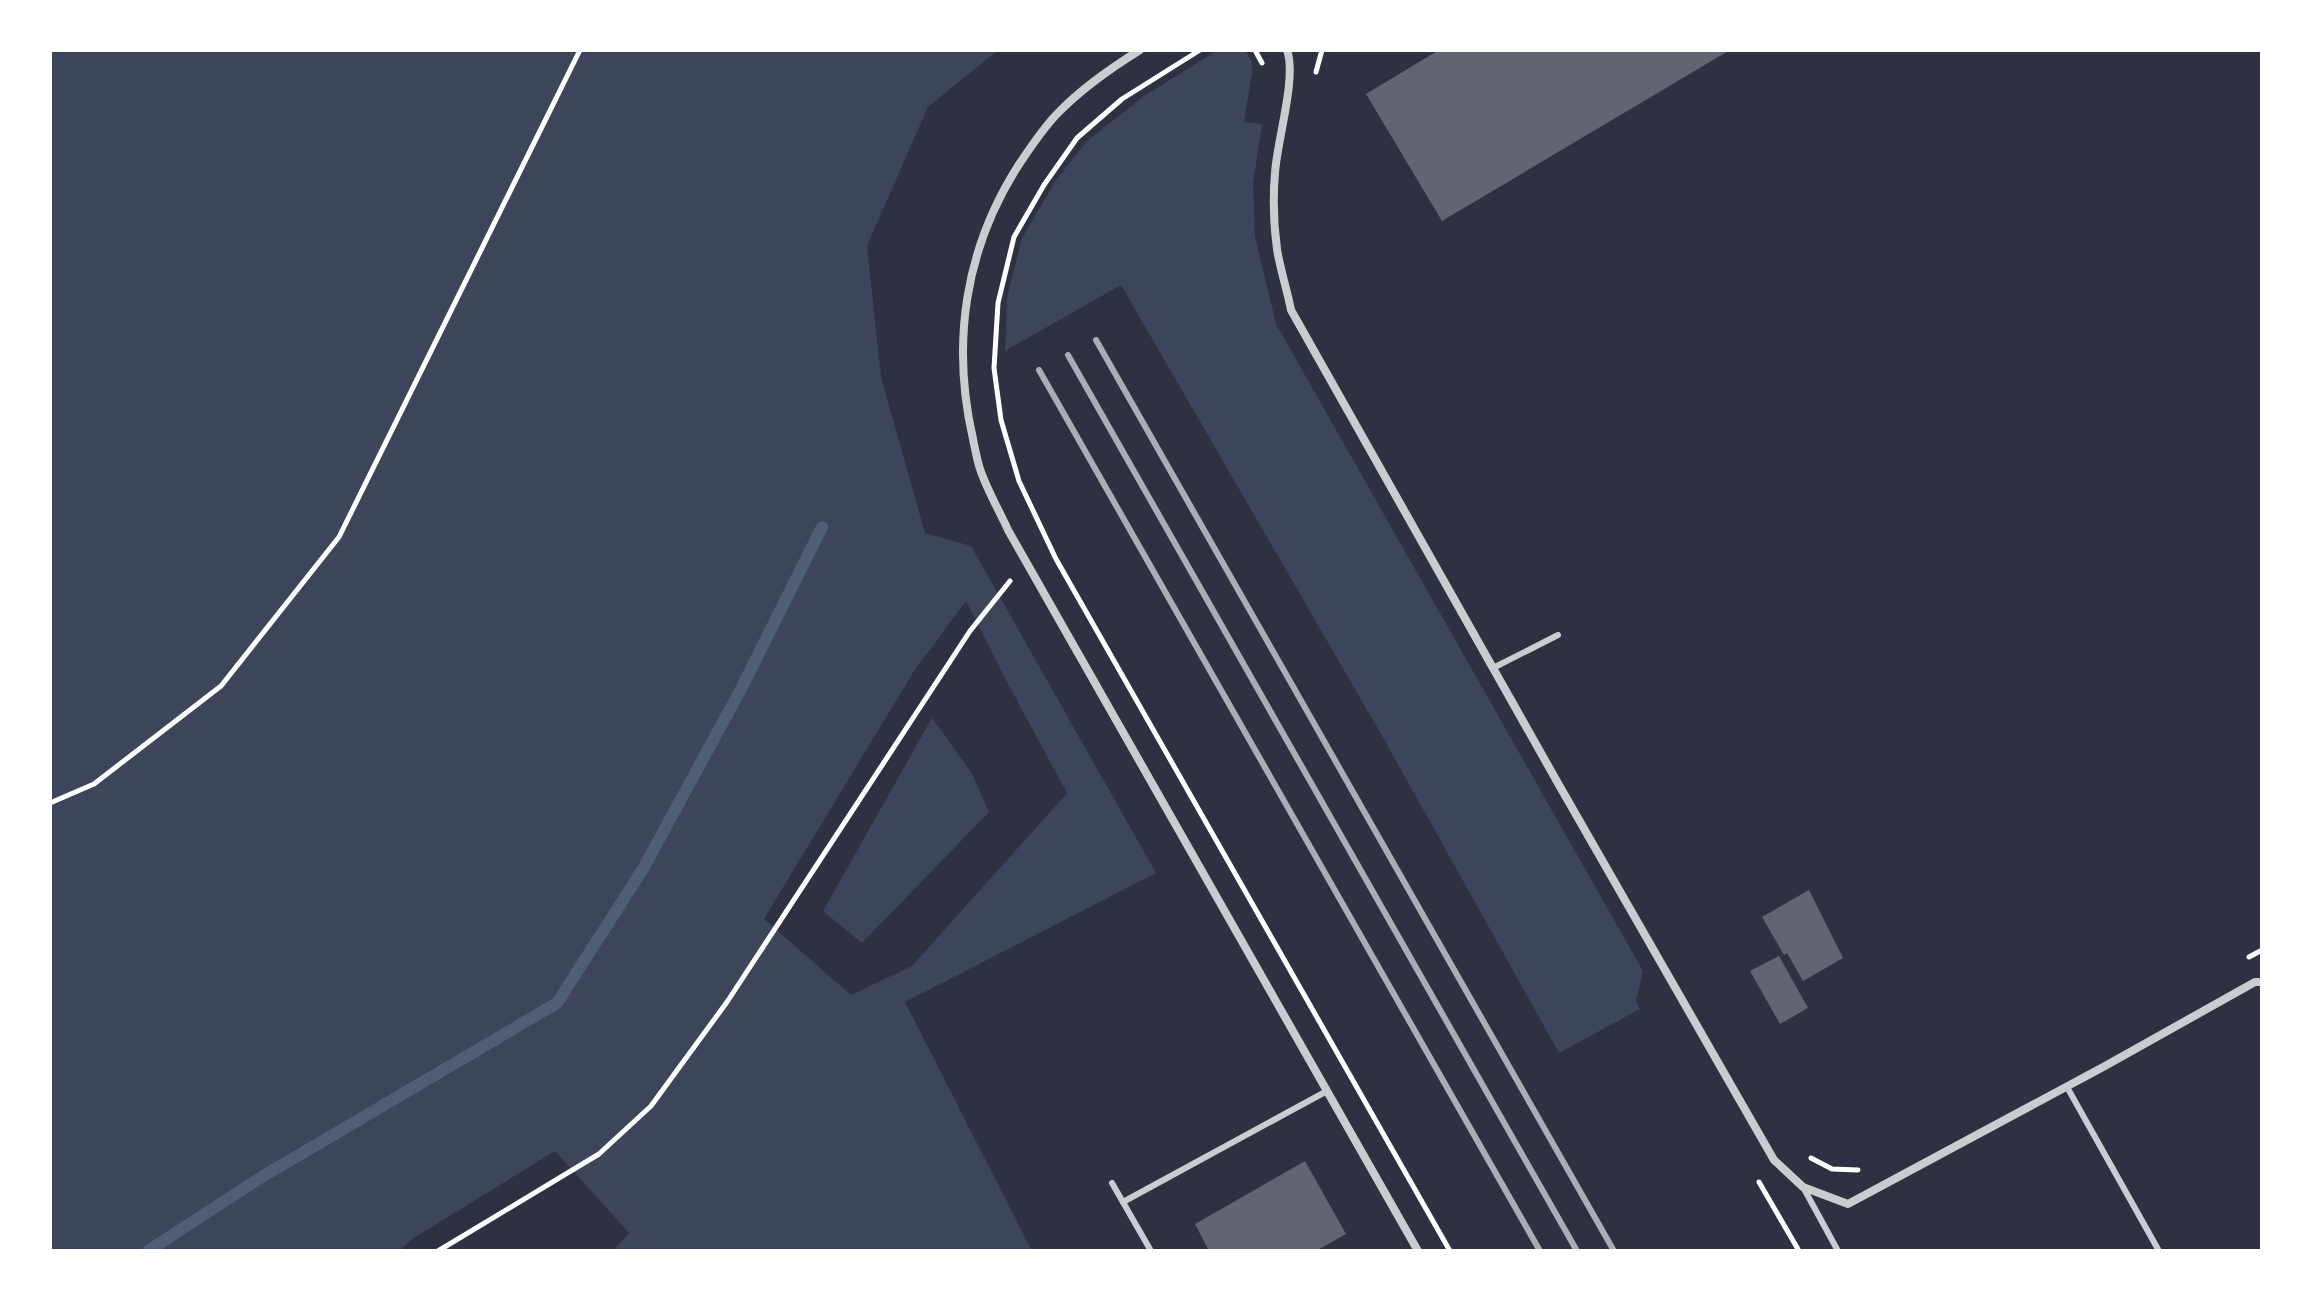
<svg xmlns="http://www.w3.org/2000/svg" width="2312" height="1301" font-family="'Nunito Sans',sans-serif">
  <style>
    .green { fill: #3c4559; fill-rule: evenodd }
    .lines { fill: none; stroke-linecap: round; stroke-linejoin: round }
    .stream { stroke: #4f5d75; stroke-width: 12 }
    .building { fill: #626471 }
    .path { stroke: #fff; stroke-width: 5 }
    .service { stroke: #caccd0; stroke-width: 6 }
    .minor { stroke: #caccd0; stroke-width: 8 }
    .rail { stroke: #abadb3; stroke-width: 6 }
  </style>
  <rect width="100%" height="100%" fill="#2d3142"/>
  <!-- green -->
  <g class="green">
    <path d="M50 50H998L928 107 867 246 881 377 925 533 971 546 1156 873 905 1002 1032 1251H613L629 1233 555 1151 414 1238 399 1251H50ZM966 601 1007 682 1067 793 912 966 851 995 764 919 914 671Z"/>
    <polygon points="1218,50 1245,50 1252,62 1252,74 1244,122 1262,124 1253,184 1255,236 1276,324 1643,971 1636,1001 1640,1009 1559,1053 1385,741 1121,285 1005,351 1007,297 1022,238 1056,180 1087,141 1144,96"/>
    <polygon points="932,718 971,772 989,812 862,943 823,911"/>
  </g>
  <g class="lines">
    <!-- stream -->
    <polyline class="stream" points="148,1251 260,1178 557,1003 643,869 741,689 822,527"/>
  </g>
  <!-- building -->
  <g class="building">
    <polygon points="1439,50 1730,50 1442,221 1366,94"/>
    <polygon points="1809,890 1843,958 1803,981 1787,953 1784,955 1762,917"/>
    <polygon points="1779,956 1808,1008 1780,1024 1750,971"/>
    <polygon points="1305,1161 1346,1234 1316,1251 1209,1251 1195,1224"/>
  </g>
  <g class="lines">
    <!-- path -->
    <g class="path">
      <polyline points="1200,50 1122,99 1077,138 1044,185 1014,237 998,303 994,368 1001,420 1019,481 1056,559 1450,1251"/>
      <polyline points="1255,50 1262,63"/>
      <polyline points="1316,72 1322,50"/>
      <polyline points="50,803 94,784 221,686 339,537 580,50"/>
      <polyline points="2249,957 2262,950"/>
      <polyline points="1811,1158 1832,1169 1858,1170"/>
      <polyline points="1759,1182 1799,1251"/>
      <polyline points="438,1251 599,1154 651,1106 727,1002 970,631 1010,581"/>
    </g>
    <!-- service -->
    <g class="service">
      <polyline points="1493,668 1558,635"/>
      <polyline points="2067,1087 2159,1251"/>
      <polyline points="1112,1183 1151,1251"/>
      <polyline points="1803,1187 1838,1251"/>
      <polyline points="1123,1202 1327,1091"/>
    </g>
    <!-- minor -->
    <g class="minor">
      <path d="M1140 50C1111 68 1082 88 1058 113 1043 128 1030 148 1018 166 965 249 951 343 973 439 975 449 977 460 980 469 987 490 999 510 1008 530L1418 1251"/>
      <path d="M1287 50C1297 78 1277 140 1275 173 1273 196 1274 227 1277 249 1280 269 1287 289 1291 310L1559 785 1774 1160 1803 1187 1848 1204 2105 1066 2255 982H2262"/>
    </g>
    <!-- rail -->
    <g class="rail">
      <polyline points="1096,340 1614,1251"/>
      <polyline points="1068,355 1577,1251"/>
      <polyline points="1039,370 1540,1251"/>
    </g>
  </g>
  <!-- border -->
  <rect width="2312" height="1301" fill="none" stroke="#ffffff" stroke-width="104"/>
</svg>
